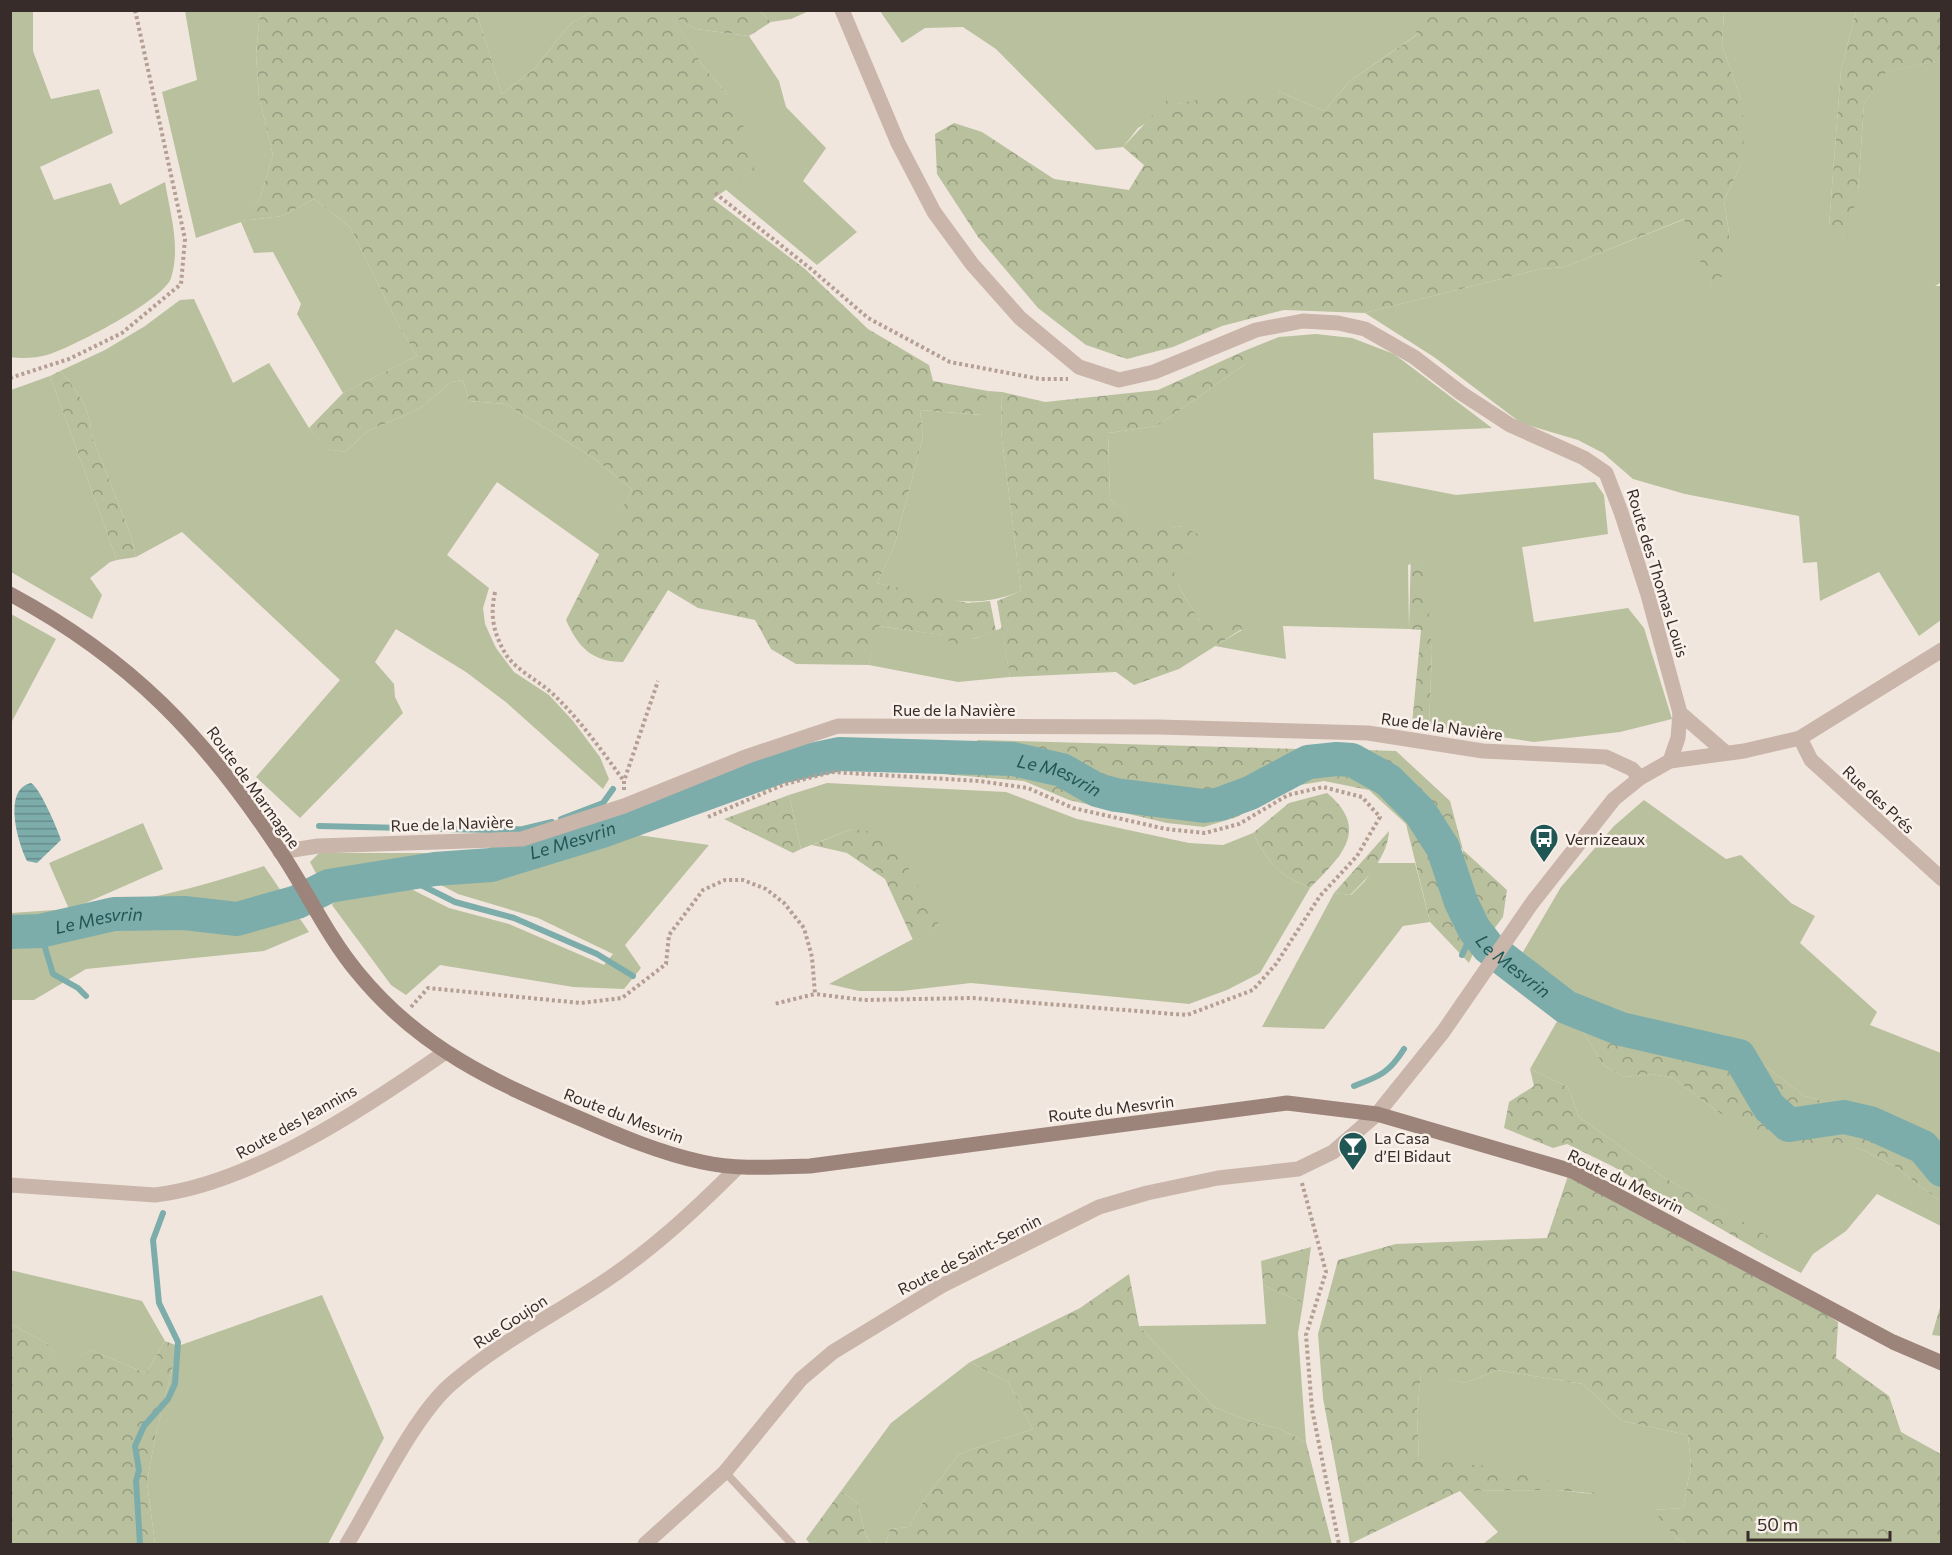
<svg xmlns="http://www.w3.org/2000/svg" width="1952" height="1555" font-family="Commissioner,sans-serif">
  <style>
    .grass { fill: #b8c09e }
    .forest { fill: url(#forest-crowns) }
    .water { fill: url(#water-rules) }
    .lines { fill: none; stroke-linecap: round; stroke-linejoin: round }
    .stream { stroke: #7dadab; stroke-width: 6 }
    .river { stroke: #7dadab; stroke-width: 34 }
    .path { stroke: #b59f94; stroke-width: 4; stroke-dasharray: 3 3; stroke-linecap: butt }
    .service { stroke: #c9b5aa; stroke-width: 8 }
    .minor { stroke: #c9b5aa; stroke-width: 15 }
    .tertiary { stroke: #c9b5aa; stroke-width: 15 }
    .secondary { stroke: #9d847b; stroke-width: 15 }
    .labels { text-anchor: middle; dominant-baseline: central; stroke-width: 5; stroke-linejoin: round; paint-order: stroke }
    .street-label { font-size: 16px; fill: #372c29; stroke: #f9f1ea }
    .poi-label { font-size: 16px; fill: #372c29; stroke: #f9f1ea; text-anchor: start }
    .water-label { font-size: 18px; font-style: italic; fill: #205755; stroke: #f9f1ea }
  </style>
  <defs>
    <pattern id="forest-crowns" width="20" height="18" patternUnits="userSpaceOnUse" patternTransform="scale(1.5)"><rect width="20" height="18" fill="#b8c09e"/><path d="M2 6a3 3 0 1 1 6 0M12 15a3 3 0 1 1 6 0" fill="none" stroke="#969c81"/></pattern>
    <pattern id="water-rules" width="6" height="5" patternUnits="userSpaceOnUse" patternTransform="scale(1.5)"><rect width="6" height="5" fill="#7dadab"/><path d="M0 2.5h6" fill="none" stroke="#678d8b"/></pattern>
  </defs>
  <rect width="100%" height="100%" fill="#f1e6dd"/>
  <!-- grass -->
  <g class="grass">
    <path d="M11 10 33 11V51L51 99 99 89 113 133 40 167 54 200 111 183 120 205 165 182C170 213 181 247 171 278 164 300 71 348 47 355 36 358 22 359 10 357Z"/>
    <polygon points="1404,10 1419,33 1350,81 1324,111 1278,91 1177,104 1138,128 1123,147 1096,150 996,49 963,27 925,28 902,43 880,11"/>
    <polygon points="185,11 260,11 256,55 259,97 273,155 260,198 242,221 282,216 314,199 350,227 400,328 417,356 343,393 297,314 301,304 273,252 254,253 241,222 196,238 162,92 197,80"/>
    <polygon points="476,11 595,11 571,23 534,69 502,94"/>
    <polygon points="760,11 809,11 791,19 771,22"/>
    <polygon points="1724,11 1856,11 1841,70 1829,226 1858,191 1864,104 1885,72 1941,60 1942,282 1935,286 1942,286 1941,620 1919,636 1879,572 1820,601 1817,562 1803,563 1799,516 1685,494 1633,479 1603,453 1578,440 1521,423 1434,357 1365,313 1541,269 1565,267 1685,219 1711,286 1730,239 1724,201 1740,166 1741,100 1722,45"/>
    <polygon points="671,15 696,29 749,36 779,81 786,107 826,148 803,181 857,232 817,265 725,189 754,170 728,95 703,66"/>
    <path d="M194 299 233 383 269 363 309 428 327 449 345 452 368 431 421 408 451 382 463 380 469 401 506 404 592 457 632 489 600 555 497 482 447 555 489 588 483 608 485 624 496 648 514 672 549 695 573 721 600 757 609 779 603 789 507 703 466 672 396 629 375 662 394 684 395 697 403 713 300 818 256 777 340 680 182 532 136 557 132 538 91 434C92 411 75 387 60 371L105 350 145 326 180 300Z"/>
    <polygon points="1316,334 1352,338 1394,354 1492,428 1373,433 1374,479 1456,495 1595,482 1604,495 1608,534 1522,547 1534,622 1628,608 1644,628 1672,719 1620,732 1534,742 1429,726 1432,652 1422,560 1408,565 1409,629 1283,626 1286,659 1215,646 1242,630 1200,621 1180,589 1173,572 1198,550 1181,526 1147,534 1110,499 1108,433 1157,426 1244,365 1244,351 1279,337"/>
    <polygon points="50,376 117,560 110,562 90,578 102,595 92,619 11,572 11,390"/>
    <path d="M988 391 1002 392 1001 430 1021 591C968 613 931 595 877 583L894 547 923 437 920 410 982 415Z"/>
    <polygon points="11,614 56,639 11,723"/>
    <polygon points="878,626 973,639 1002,628 1010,677 958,682 869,665"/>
    <path d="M827 783 1006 792 1077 819 1189 843 1223 845 1253 833C1270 865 1276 873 1310 888L1260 973 1227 990 1189 1004 971 983 902 991H859L829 984 939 925 852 829 801 849 789 795Z"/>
    <polygon points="1644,800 1726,859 1741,855 1791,903 1815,916 1800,943 1877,1012 1870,1025 1941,1053 1941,1149 1885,1116 1804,1096 1746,1051 1703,1032 1651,1026 1578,1000 1523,952 1561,887 1614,826"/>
    <path d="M143 823 163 869 72 909C138 904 200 887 264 866L309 932 264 951 86 969 34 1000H11V913L69 909 49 863Z"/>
    <polygon points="638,835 709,845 625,945 641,968 624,989 573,987 440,965 406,995 391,985 332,905 341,891 399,883 449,908 509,924 604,965 613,954 538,918 458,894 424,876 481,882 551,863 609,839"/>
    <polygon points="319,853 504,853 335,875 319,879 310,862"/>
    <polygon points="1376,863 1415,863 1430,922 1403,926 1324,1029 1262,1027 1334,893 1351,895 1365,881"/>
    <polygon points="1560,1016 1585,1034 1603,1065 1625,1077 1652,1074 1673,1078 1721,1114 1836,1146 1861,1149 1896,1167 1941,1202 1941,1226 1877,1194 1846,1231 1813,1254 1801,1273 1763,1253 1767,1236 1665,1178 1579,1117 1568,1087 1530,1069"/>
    <polygon points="10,1270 142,1301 165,1341 146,1373 90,1350 64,1368 48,1344 11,1324"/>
    <polygon points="1263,1285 1303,1303 1298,1333 1306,1442 1278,1428 1252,1422 1214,1407 1139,1326 1266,1324"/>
    <polygon points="322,1295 384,1438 328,1544 155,1544 147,1482 155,1438 178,1346"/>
    <polygon points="970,1362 1008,1382 1033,1429 959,1454 924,1500 909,1527 890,1529 886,1544 871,1544 865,1534 858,1504 841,1491 891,1423"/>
    <polygon points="1497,1370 1583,1384 1622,1421 1688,1435 1691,1466 1683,1508 1654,1510 1676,1538 1688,1544 1483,1544 1498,1532 1460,1491 1557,1490 1594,1494 1419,1460 1417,1415 1421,1372 1465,1383"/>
  </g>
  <!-- forest -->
  <g class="forest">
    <path d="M260 11H476L502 94 534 69 571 23 595 11H760L771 22 749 36 696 29 672 16 703 66 728 95 755 150 754 170 713 199 805 269 868 329 929 365 933 381 988 391 983 415 920 410 923 437 894 547 877 583 968 603 990 601 996 631 954 645 942 635 879 626 869 665 796 664 771 649 755 620 698 608 668 590 623 662C592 662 578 647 566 620L632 489 592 457 506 404 469 401 463 380 451 382 421 408 368 431 345 452 326 449 309 428 343 393 417 356 400 328 350 227 314 199 282 216 241 221 260 198 273 155 259 97 256 55Z"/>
    <polygon points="1404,11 1724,11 1722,45 1741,100 1745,132 1740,166 1724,201 1730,239 1726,273 1710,286 1684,219 1565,267 1541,269 1365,313 1284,310 1222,326 1173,347 1127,359 1086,345 1038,308 978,237 937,174 935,134 954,123 982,132 1054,179 1129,190 1144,165 1123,147 1167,100 1177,104 1240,91 1278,91 1324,111 1350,81 1418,34"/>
    <polygon points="1856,11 1941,11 1942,60 1886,72 1864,104 1858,191 1845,248 1829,226 1841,70"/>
    <polygon points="1244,351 1244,365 1157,426 1108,433 1110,499 1147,533 1181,526 1198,534 1199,550 1174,572 1180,589 1200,621 1240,620 1242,629 1179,669 1134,685 1116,672 1010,677 997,601 1021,591 1001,430 1002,392 1045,402 1158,390"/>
    <path d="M60 371C75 387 92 411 91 434L132 538 136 557 117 560 50 376Z"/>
    <polygon points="1411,551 1422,560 1426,581 1432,652 1429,726 1412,724 1421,630 1409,629"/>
    <polygon points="978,740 1300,749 1286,761 1237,787 1205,798 1107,786 1051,760 966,749"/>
    <polygon points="1365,750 1396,751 1450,801 1463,850 1507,890 1503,917 1491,933 1459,872 1463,850 1405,781"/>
    <polygon points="859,761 977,765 1056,775 1085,793 1111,800 1187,810 1216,809 1258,795 1296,774 1353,769 1376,780 1417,821 1435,853 1447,893 1476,947 1469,963 1430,922 1406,824 1369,790 1324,781 1288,787 1237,817 1204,827 1167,823 1069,800 1024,781 849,766"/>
    <path d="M1327 793C1372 830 1339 858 1310 888 1276 873 1270 865 1253 833L1289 803Z"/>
    <polygon points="789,795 801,849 793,853 724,819"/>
    <polygon points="852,829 873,832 898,849 939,925 913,940 885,879 847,853 812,845"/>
    <path d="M1389 831C1388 855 1368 878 1350 895L1334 893Z"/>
    <polygon points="1523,952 1578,1000 1651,1026 1703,1032 1746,1051 1804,1096 1885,1116 1941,1149 1941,1202 1896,1167 1861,1149 1794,1145 1721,1114 1673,1078 1652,1074 1625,1077 1603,1065 1585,1034 1504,979"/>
    <polygon points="1530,1069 1568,1087 1579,1117 1665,1178 1768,1236 1763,1253 1612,1166 1567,1144 1553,1148 1504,1128 1509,1102 1534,1086"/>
    <polygon points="1568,1176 1791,1291 1838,1322 1836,1358 1889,1396 1901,1432 1941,1454 1941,1544 1688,1544 1676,1538 1653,1510 1683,1508 1691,1466 1688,1435 1622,1421 1583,1384 1497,1370 1465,1383 1421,1373 1417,1415 1419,1460 1498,1467 1600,1494 1557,1490 1460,1491 1350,1544 1323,1398 1318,1334 1338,1260 1396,1244 1547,1238"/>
    <polygon points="1311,1247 1303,1303 1263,1285 1261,1261"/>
    <polygon points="1129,1274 1139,1326 1214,1407 1252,1422 1278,1428 1306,1442 1332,1544 886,1544 890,1529 909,1527 924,1500 959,1454 1033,1429 1008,1382 970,1362 1080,1308"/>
    <polygon points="1941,1304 1941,1336 1932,1335"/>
    <polygon points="11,1324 48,1344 64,1367 90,1350 146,1373 165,1341 178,1346 155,1438 147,1482 155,1544 11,1544"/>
    <polygon points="841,1491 858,1504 865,1534 871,1544 810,1544 806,1539"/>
  </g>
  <!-- water -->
  <path class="water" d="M31 783C40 788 57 828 61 840L37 863 27 861C18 844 2 789 31 783Z"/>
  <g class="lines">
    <!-- stream -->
    <g class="stream">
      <polyline points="561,819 603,803 613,789"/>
      <polyline points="319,826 490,830 523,829 552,822"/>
      <polyline points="399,874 455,902 514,918 597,954 633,976"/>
      <polyline points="10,925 12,932"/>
      <polyline points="40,931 53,974 78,988 86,996"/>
      <polyline points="1462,955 1474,929"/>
      <path d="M1354 1086C1380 1076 1389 1073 1404 1049"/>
      <polyline points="140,1544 136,1481 139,1470 135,1446 144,1426 168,1399 175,1384 178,1342 159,1303 153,1240 163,1213"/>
    </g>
    <!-- river -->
    <path class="river" id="s1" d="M10 932 40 931 114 914 184 913 237 919 297 902 329 886 341 884 435 869 491 865 602 831 779 767 840 754 1013 759 1062 770 1097 790 1116 795 1204 806 1220 804 1250 793 1308 762 1337 759 1352 760 1388 780 1420 812 1443 848 1461 902 1474 929 1488 947 1566 1007 1621 1029 1739 1056 1769 1107 1789 1125 1844 1117 1870 1123 1923 1147 1942 1170"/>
    <!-- path -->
    <g class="path">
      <polyline points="715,193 811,269 868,318 950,362 1040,379 1068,379"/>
      <polyline points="10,378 69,359 122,333 181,284 185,239 135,10"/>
      <path d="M495 592C490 615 493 632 505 653 515 670 540 681 554 695 581 721 602 751 624 781"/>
      <polyline points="624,790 624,781 658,681"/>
      <polyline points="708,817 785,784 832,772 979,781 1028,788 1073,808 1166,829 1205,833 1239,824 1288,795 1323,787 1362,797 1380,817 1357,856 1320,896 1276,964 1253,990 1187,1015 973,998 864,1000 815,994"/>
      <polyline points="411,1007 428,988 581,1003 622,998 666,964 669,935 703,890 725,880 743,880 766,889 784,903 804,928 812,957 815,994 774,1004"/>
      <polyline points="1302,1183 1326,1272 1306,1335 1312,1409 1339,1544"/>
    </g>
    <!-- service -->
    <polyline class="service" points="725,1472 792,1544"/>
    <!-- minor -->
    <g class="minor">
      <polyline points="842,10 898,143 934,212 972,264 1020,318 1079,367 1119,380 1154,372 1256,330 1303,321 1338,323 1365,329 1414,357 1461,393 1510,425 1584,458 1606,473 1621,512 1648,595 1680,713 1678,738 1670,761"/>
      <polyline points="1680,713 1726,753"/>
      <polyline points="1800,738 1811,760 1942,879"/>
      <polyline points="280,852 318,846 522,839 624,806 748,756 838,726 1159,727 1368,733 1483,751 1606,757 1632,769 1640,778"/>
      <path d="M10 1185 155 1195C251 1184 365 1108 444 1053"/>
      <path d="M347 1544C374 1500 413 1417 451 1384 497 1344 552 1316 602 1283 652 1250 695 1210 737 1168"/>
    </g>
    <!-- tertiary -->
    <polyline class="tertiary" points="645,1544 725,1472 801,1379 833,1352 941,1286 1099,1207 1147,1193 1218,1178 1298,1169 1333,1152 1377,1114 1443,1032 1532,903 1614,799 1640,778 1670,761 1744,751 1800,738 1942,650"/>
    <!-- secondary -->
    <path class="secondary" d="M10 594C131 659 205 737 280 851 307 891 327 936 358 973 419 1048 494 1082 581 1119 620 1136 660 1153 702 1162 738 1170 774 1167 810 1166L1287 1103 1377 1114 1572 1171 1893 1342 1942 1363"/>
  </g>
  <!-- icons -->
  <defs>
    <g id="bus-pin" transform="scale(1.5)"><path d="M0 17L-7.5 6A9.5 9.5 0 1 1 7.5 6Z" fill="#205755" stroke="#f9f1ea"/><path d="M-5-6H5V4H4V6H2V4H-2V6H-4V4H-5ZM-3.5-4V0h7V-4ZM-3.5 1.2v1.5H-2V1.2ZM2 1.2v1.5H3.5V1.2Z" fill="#fff"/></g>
    <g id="bar-pin" transform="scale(1.5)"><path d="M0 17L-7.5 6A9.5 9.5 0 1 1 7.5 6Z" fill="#205755" stroke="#f9f1ea"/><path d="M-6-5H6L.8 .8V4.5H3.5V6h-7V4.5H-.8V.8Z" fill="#fff"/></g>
  </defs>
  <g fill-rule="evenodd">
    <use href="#bus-pin" x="1544" y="838"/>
    <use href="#bar-pin" x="1353" y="1146"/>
  </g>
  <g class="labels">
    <!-- street labels -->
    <g class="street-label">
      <text transform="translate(1658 573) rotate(73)">Route des Thomas Louis</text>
      <text x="954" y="709">Rue de la Navière</text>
      <text transform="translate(1442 726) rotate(8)">Rue de la Navière</text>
      <text transform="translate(254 787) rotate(54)">Route de Marmagne</text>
      <text transform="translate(1879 799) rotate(43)">Rue des Prés</text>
      <text transform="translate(452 823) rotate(-2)">Rue de la Navière</text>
      <text transform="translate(1111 1108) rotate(-7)">Route du Mesvrin</text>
      <text transform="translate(624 1115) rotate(21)">Route du Mesvrin</text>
      <text transform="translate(296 1121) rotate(-29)">Route des Jeannins</text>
      <text transform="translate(1626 1181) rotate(26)">Route du Mesvrin</text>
      <text transform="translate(969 1254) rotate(-27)">Route de Saint-Sernin</text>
      <text transform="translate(510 1321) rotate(-33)">Rue Goujon</text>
    </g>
    <!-- poi labels -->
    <g class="poi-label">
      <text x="1565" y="838">Vernizeaux</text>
      <text x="1374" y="1137">La Casa<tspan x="1374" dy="18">d’El Bidaut</tspan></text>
    </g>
    <!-- water labels -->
    <g class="water-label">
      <text stroke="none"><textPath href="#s1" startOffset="1080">Le Mesvrin</textPath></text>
      <text stroke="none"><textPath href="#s1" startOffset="576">Le Mesvrin</textPath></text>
      <text stroke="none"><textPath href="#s1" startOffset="90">Le Mesvrin</textPath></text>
      <text stroke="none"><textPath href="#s1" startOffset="1658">Le Mesvrin</textPath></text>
    </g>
  </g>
  <!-- border -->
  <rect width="1952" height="1555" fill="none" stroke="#372c29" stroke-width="24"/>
  <!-- scale -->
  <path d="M1748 1531v9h142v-9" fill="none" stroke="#372c29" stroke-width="3"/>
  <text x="1757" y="1531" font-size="18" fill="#372c29" stroke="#f9f1ea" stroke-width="4.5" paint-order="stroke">50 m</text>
</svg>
